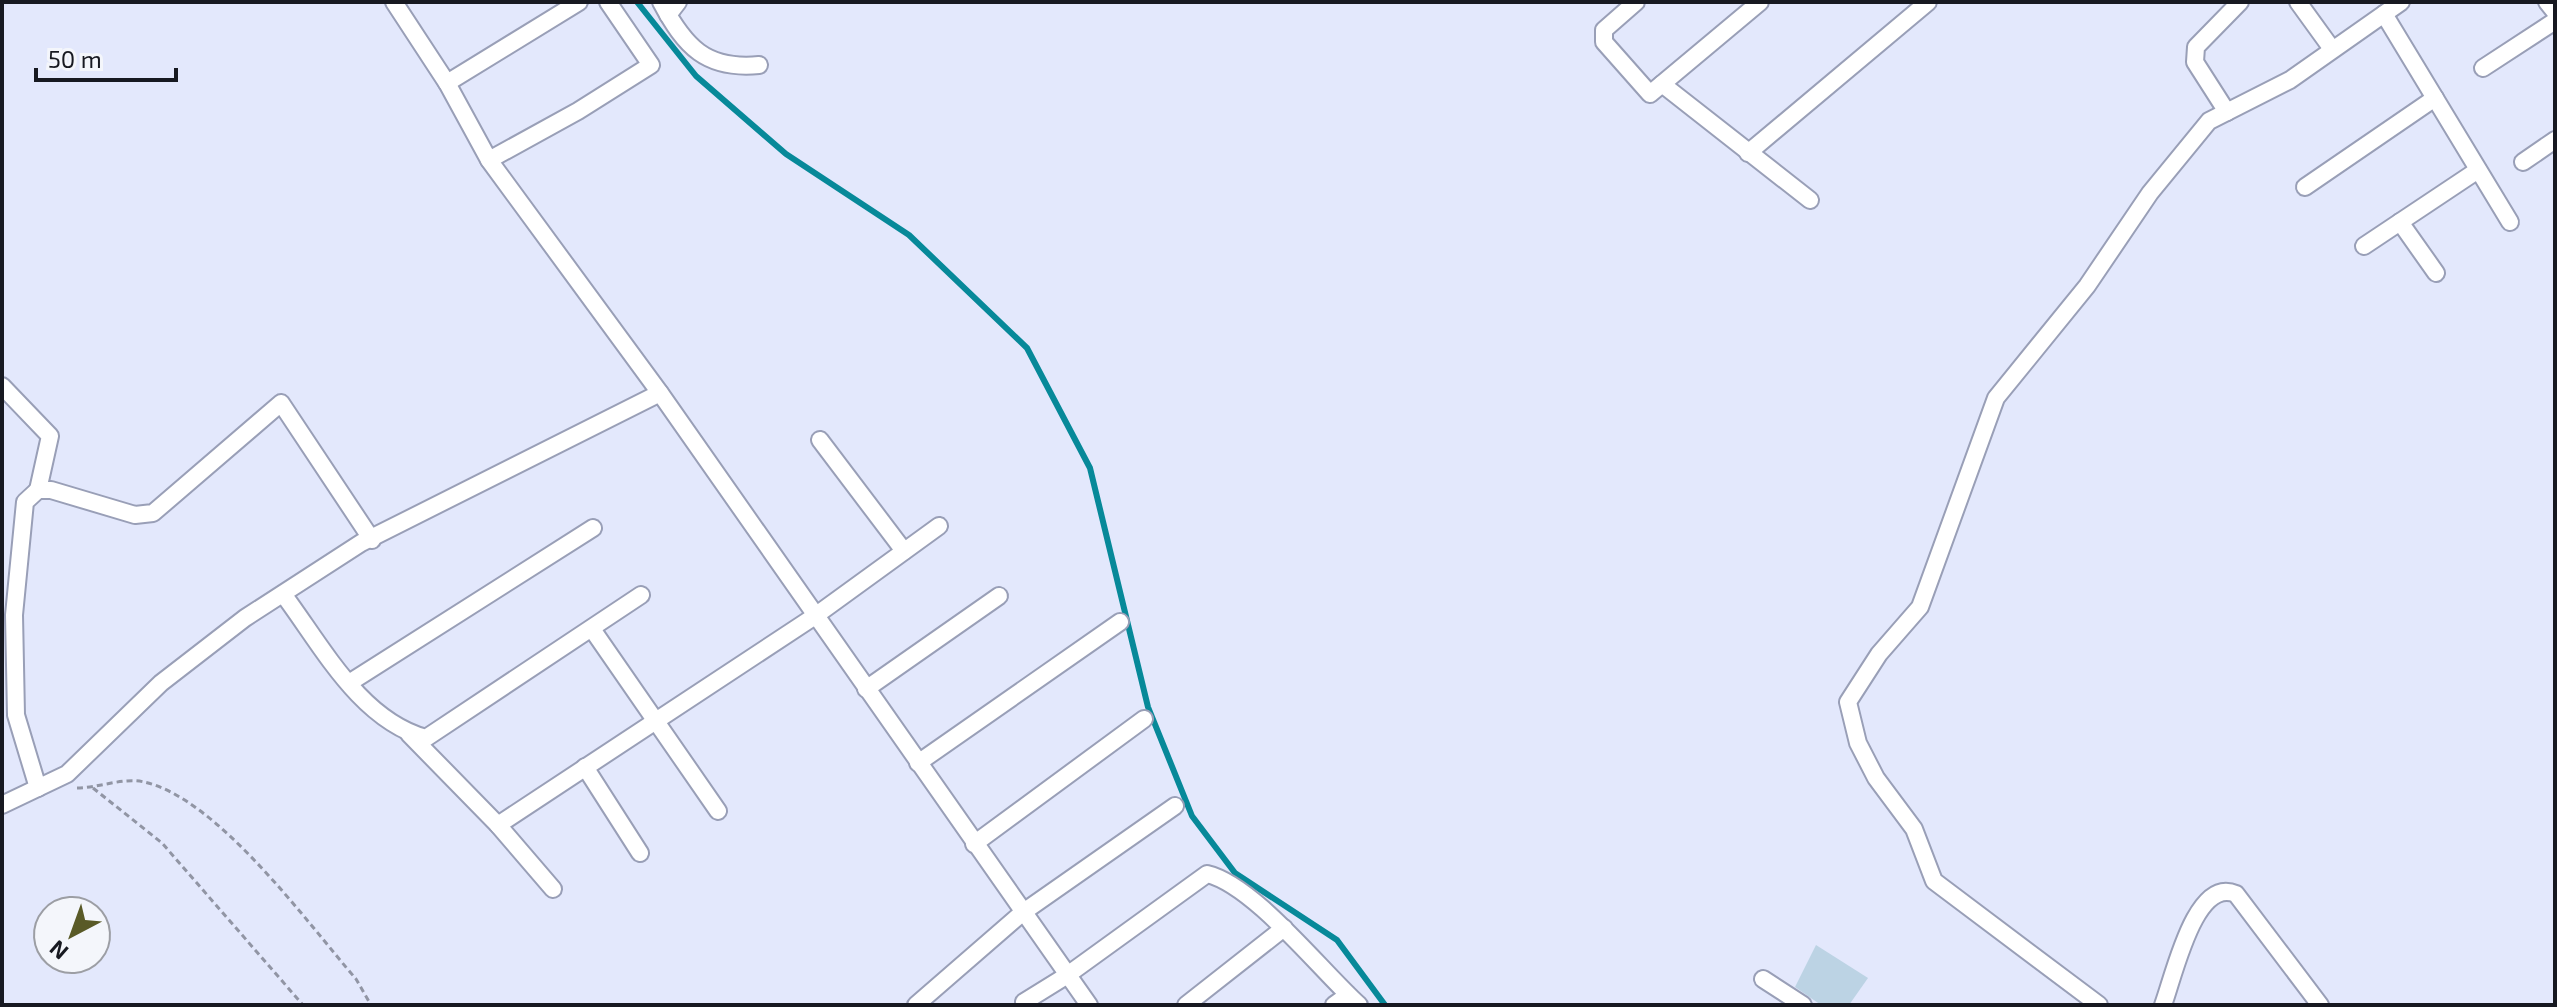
<svg xmlns="http://www.w3.org/2000/svg" width="2557" height="1007" font-family="'Exo 2',sans-serif">
  <style>
    .lines { fill: none; stroke-linecap: round; stroke-linejoin: round }
    .stream { stroke: #078999; stroke-width: 6 }
    .building { fill: #bcd3e4 }
    .minor-casing { stroke: #999fb7; stroke-width: 20 }
    .path { stroke: #9195a4; stroke-width: 3; stroke-dasharray: 6 4; stroke-linecap: butt }
    .minor { stroke: #fff; stroke-width: 16 }
  </style>
  <rect width="100%" height="100%" fill="#e3e8fc"/>
  <g class="lines">
    <!-- stream -->
    <polyline class="stream" points="637,2 696,76 786,154 909,235 1027,348 1090,468 1148,707 1192,816 1235,873 1337,940 1385,1005"/>
  </g>
  <!-- building -->
  <polygon class="building" points="1816,945 1868,978 1849,1005 1821,1005 1795,987"/>
  <g class="lines">
    <!-- minor casing -->
    <g class="minor-casing">
      <g id="minor">
        <polyline points="394,2 447,83 489,160 660,393 1089,1005"/>
        <path d="M661 2C685 47 706 70 759 65"/>
        <polyline points="1636,2 1604,30 1604,42 1650,94 1760,2"/>
        <polyline points="2298,2 2332,49"/>
        <polyline points="2547,2 2555,12"/>
        <polyline points="2384,14 2510,222"/>
        <polyline points="668,15 678,2"/>
        <polyline points="2483,68 2555,21"/>
        <polyline points="447,83 579,2"/>
        <polyline points="1662,84 1810,200"/>
        <polyline points="2227,112 2195,62 2196,47 2240,2"/>
        <polyline points="1748,153 1928,2"/>
        <polyline points="489,160 578,111 651,65 608,2"/>
        <polyline points="2523,162 2555,140"/>
        <polyline points="2305,187 2435,98"/>
        <polyline points="2400,222 2436,273"/>
        <polyline points="2364,246 2478,170"/>
        <polyline points="2,386 50,436 38,490"/>
        <polyline points="820,440 904,551"/>
        <path d="M283 594C322 646 360 720 426 738L641 595"/>
        <polyline points="592,629 718,811"/>
        <polyline points="349,683 593,528"/>
        <polyline points="866,689 999,596"/>
        <polyline points="409,734 498,825 553,889"/>
        <polyline points="918,763 1120,622"/>
        <polyline points="585,767 640,853"/>
        <polyline points="38,788 16,715 14,615 25,502 38,490 51,490 135,515 153,513 281,403 372,540"/>
        <polyline points="2,805 67,774 161,683 245,618 361,543 660,393"/>
        <polyline points="498,825 815,616 939,526"/>
        <polyline points="974,844 1144,719"/>
        <polyline points="1763,979 1803,1005"/>
        <polyline points="916,1005 1022,913 1175,806"/>
        <path d="M1026 1005 1024 1002 1066 976 1207 874C1254 885 1321 971 1359 1005"/>
        <polyline points="1186,1005 1284,928"/>
        <polyline points="1334,1005 1348,995"/>
        <polyline points="2099,1005 1934,881 1914,829 1876,778 1858,743 1848,702 1879,654 1920,607 1996,398 2087,286 2150,193 2209,121 2290,80 2401,2"/>
        <path d="M2163 1005C2174 976 2195 876 2236 894L2320 1005"/>
      </g>
    </g>
    <!-- path -->
    <g class="path">
      <path d="M77 788C98 788 124 777 144 782 217 798 306 921 356 979L371 1005"/>
      <polyline points="93,788 162,843 303,1005"/>
    </g>
    <!-- minor -->
    <use href="#minor" class="minor"/>
  </g>
  <!-- border -->
  <rect width="2557" height="1007" fill="none" stroke="#171921" stroke-width="8"/>
  <!-- north arrow -->
  <g transform="translate(72 935) rotate(221)"><circle r="38" fill="#f4f6fb" stroke="#9c9ea4" stroke-width="2"/>
  <path d="M0-6L14 30L0 20L-14 30Z" fill="#595a27"/>
  <text y="-12" font-size="22" font-weight="bold" text-anchor="middle" fill="#171921">N</text>
  </g>
  <!-- scale -->
  <path d="M36 68v12h140v-12" fill="none" stroke="#171921" stroke-width="4"/>
  <text x="48" y="68" font-size="24" fill="#171921" stroke="#f4f6fb" stroke-width="6" paint-order="stroke">50 m</text>
</svg>
